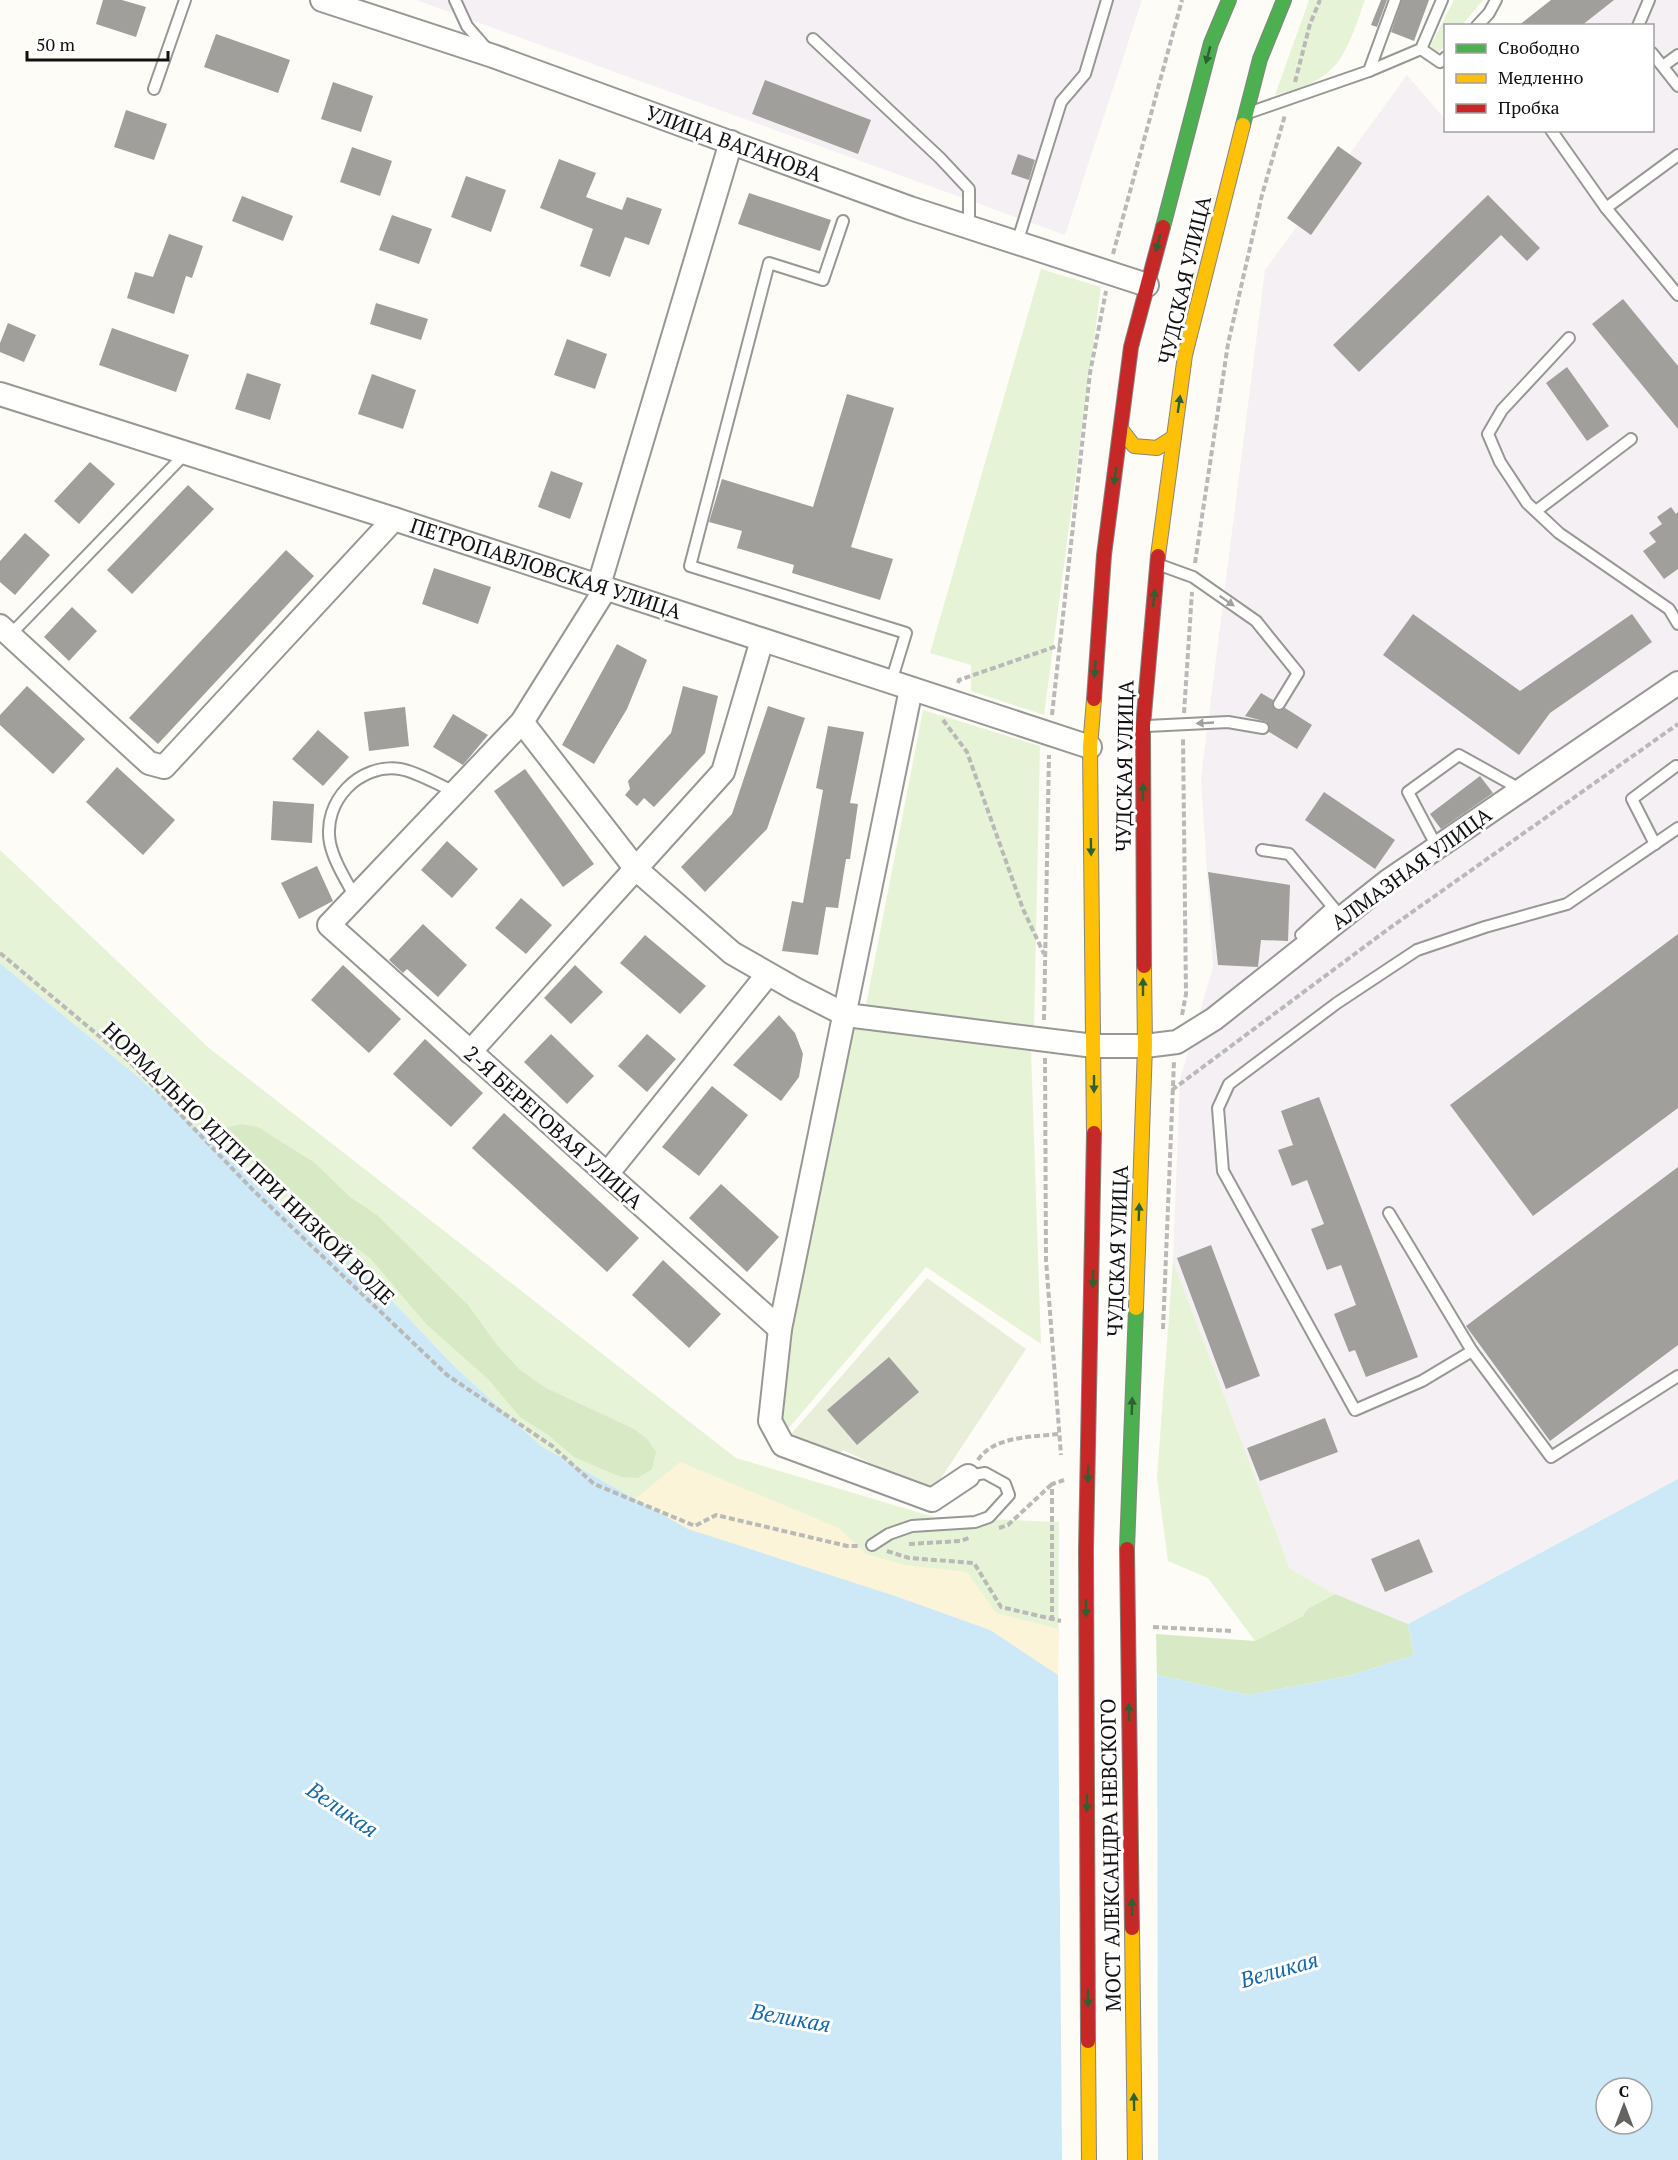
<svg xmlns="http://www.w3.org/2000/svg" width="1678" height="2160" font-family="'PT Serif',serif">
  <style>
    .industrial { fill: #f5f0f3 }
    .green { fill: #e7f3d7 }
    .forest { fill: #d8eac5 }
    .sand { fill: #fcf4d9 }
    .cemetery { fill: #e9eedb }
    .water { fill: #cde8f7; fill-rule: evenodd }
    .pier { fill: #fdfcf7 }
    .building { fill: #a19f9c }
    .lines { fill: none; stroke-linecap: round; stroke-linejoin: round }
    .lane-casing { stroke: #979795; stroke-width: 14 }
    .street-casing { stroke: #979795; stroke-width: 26 }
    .fast-casing { stroke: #858482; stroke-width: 16 }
    .slow-casing { stroke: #858482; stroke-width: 16 }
    .jam-casing { stroke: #858482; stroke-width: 16 }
    .path { stroke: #b9b9b8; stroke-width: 4; stroke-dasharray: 6 3; stroke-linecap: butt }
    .lane { stroke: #fffffe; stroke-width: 10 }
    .street { stroke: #fffffe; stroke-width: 22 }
    .fast { stroke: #4caf50; stroke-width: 14 }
    .slow { stroke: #ffc107; stroke-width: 14 }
    .jam { stroke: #c62828; stroke-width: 14 }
    .slow-bridge-casing { stroke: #858482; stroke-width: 16; stroke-linecap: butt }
    .jam-bridge-casing { stroke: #858482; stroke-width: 16; stroke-linecap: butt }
    .slow-bridge { stroke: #ffc107; stroke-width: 14 }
    .jam-bridge { stroke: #c62828; stroke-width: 14 }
    .oneway { fill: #2e6030 }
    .oneway2 { fill: #a0a09f }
    .labels { text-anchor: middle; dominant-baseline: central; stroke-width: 6; stroke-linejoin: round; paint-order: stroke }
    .street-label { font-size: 21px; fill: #111; stroke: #fff }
    .water-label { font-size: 22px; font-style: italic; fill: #1768a6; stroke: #fff }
  </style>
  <rect width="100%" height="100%" fill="#fdfcf7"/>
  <!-- industrial -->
  <g class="industrial">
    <polygon points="416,0 1142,0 1065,235"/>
    <polygon points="1593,0 1678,0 1678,1479 1408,1624 1335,1594 1290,1569 1173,1261 1180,1079 1213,967 1201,778 1265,270 1407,75 1443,117 1445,116 1446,130 1652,130 1652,26 1561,25"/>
  </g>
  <!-- green -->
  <g class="green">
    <path d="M1309 0H1365C1344 58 1340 80 1275 95Z"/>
    <polygon points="1454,0 1483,0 1462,25 1446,26 1445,45 1438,53 1430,47"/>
    <polygon points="1041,269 1101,287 1044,715 971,691 971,665 930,653"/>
    <polygon points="923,710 1040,746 1034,1028 866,1005"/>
    <polygon points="0,850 209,1048 736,1458 934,1517 1059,1522 1058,1675 990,1630 895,1596 688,1529 541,1446 453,1365 379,1287 132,1072 0,963"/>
    <polygon points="847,1026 1031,1050 1041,1344 926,1267 788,1429 772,1410"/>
    <polygon points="1173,1261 1290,1569 1335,1594 1307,1609 1303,1616 1255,1641 1208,1578 1168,1561 1157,1478"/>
  </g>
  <!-- forest -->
  <g class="forest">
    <polygon points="241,1124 258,1127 315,1163 350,1197 377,1215 468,1305 497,1345 519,1369 546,1388 634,1429 647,1439 656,1452 652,1469 638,1478 621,1477 574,1457 548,1435 520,1417 488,1379 426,1324 371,1259 332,1230 308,1205 230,1146 225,1128"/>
    <polygon points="1335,1594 1408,1624 1414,1655 1349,1676 1248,1695 1157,1675 1156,1634 1255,1641 1303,1616 1307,1609"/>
  </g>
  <!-- sand -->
  <polygon class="sand" points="680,1462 839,1528 866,1554 905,1565 967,1572 996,1613 1059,1629 1058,1675 990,1630 895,1596 688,1529 634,1500"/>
  <!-- cemetery -->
  <polygon class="cemetery" points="927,1278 1026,1349 932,1492 843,1450 837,1457 791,1434"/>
  <!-- water -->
  <path class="water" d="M0 963 132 1072 379 1287 453 1365 541 1446 688 1529 895 1596 990 1630 1058 1675H1157L1248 1695 1349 1676 1414 1655 1408 1624 1678 1479V2160H0ZM1606 2088H1642V2124H1606Z"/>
  <!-- pier -->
  <polygon class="pier" points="1058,1672 1157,1672 1158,2160 1062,2160"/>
  <!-- building -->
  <g class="building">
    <polygon points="103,0 122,0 146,7 136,37 96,24"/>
    <polygon points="1381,0 1387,0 1377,27 1371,25"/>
    <polygon points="1402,0 1429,0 1414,41 1391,32"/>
    <polygon points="1551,0 1614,0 1581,26 1518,26"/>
    <polygon points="216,34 290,60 278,93 204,67"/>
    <polygon points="765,80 871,120 858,154 752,114"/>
    <polygon points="333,82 373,96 361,132 321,119"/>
    <polygon points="126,110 167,124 154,160 114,147"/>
    <polygon points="1338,146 1362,163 1311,235 1287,218"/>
    <polygon points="352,147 392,161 380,196 340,182"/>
    <polygon points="1018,154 1035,160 1029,180 1011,174"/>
    <polygon points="559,159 596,173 586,197 622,210 627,197 662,209 649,245 625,237 610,277 580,266 593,229 540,208"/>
    <polygon points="466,176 506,190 491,232 451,217"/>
    <polygon points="749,193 831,220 820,251 738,224"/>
    <polygon points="1488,195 1540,248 1527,261 1501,235 1359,372 1333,345"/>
    <polygon points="242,196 293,216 283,241 232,221"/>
    <polygon points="392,215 432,229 419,264 379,250"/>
    <polygon points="169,234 203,246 192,278 186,276 174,314 127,298 135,272 153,277"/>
    <polygon points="1623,299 1678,366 1678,429 1592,324"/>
    <polygon points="376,303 428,319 421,340 370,324"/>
    <polygon points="8,323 36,335 24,362 0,352 0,343"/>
    <polygon points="112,328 189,355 176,392 99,365"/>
    <polygon points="567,339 607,354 595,389 554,375"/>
    <polygon points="1567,367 1609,426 1587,441 1546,383"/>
    <polygon points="247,373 281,384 270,420 235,409"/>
    <polygon points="372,374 416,390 403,429 358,414"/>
    <polygon points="847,394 894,408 851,547 893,559 880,600 792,573 794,565 737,548 742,531 709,522 722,479 813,507"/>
    <polygon points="90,462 115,484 79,524 54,501"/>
    <polygon points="551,471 583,483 570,519 538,507"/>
    <polygon points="188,485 214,509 132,594 107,570"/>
    <polygon points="1671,507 1676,514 1678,512 1678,569 1664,579 1643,551 1656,542 1649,533 1662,524 1657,517"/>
    <polygon points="25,533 50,555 15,595 0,582 0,561"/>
    <polygon points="286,550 314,576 158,744 129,718"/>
    <polygon points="434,568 491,587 478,624 422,604"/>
    <polygon points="72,607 97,631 69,661 44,637"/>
    <polygon points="1413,614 1520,691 1632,614 1652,642 1550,713 1519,755 1383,655"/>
    <polygon points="617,644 647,660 627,709 594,764 562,745"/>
    <polygon points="27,686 85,739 53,774 0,725 0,715"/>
    <polygon points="683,686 718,696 705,753 654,807 644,798 637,806 625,795 630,789 628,781 671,733"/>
    <polygon points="1261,693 1273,700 1275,710 1279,711 1285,708 1312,725 1297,749 1269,732 1267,722 1245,716"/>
    <polygon points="768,706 805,718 786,774 767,829 705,892 681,867 732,814"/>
    <polygon points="405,707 409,746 369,751 364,712"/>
    <polygon points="453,714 488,735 463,765 433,747"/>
    <polygon points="828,726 864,732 850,803 858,804 850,859 846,859 838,908 826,907 818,955 782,951 792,901 803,903 823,790 816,788"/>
    <polygon points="318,730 349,757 323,786 292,759"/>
    <polygon points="117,767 175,820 143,855 86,802"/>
    <polygon points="525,769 594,864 563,887 494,791"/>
    <polygon points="1480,776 1493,793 1441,829 1430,814"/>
    <polygon points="1324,792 1395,840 1375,869 1305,820"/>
    <polygon points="273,801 314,804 312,843 271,840"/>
    <polygon points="447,841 478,869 452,898 421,870"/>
    <polygon points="317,866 333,901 299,919 281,883"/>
    <polygon points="1208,872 1290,885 1288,941 1261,940 1258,967 1218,965"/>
    <polygon points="521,898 552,925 526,954 495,928"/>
    <polygon points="423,924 467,965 438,997 407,969 403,973 389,960"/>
    <polygon points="1678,934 1678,1108 1533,1216 1450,1105"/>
    <polygon points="645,935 706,986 680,1014 620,963"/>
    <polygon points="343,965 401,1019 369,1053 311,1000"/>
    <polygon points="575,965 603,992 571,1024 544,998"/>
    <polygon points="779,1015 795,1033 803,1054 799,1077 781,1101 733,1065"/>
    <polygon points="551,1034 594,1076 567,1104 524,1062"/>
    <polygon points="647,1034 676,1059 647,1092 618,1066"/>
    <polygon points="425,1039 483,1093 451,1127 393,1074"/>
    <polygon points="712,1086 748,1115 699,1176 662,1147"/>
    <polygon points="1319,1097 1418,1357 1366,1377 1355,1350 1349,1352 1334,1314 1356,1305 1341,1265 1327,1270 1311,1229 1324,1224 1307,1180 1292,1186 1278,1150 1293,1145 1281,1111"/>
    <polygon points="504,1113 639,1238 607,1272 472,1148"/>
    <polygon points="1678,1167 1678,1345 1550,1441 1466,1326"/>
    <polygon points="721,1184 779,1237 747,1272 689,1218"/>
    <polygon points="1211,1245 1260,1376 1226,1389 1177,1258"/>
    <polygon points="663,1260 721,1314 689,1348 632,1295"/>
    <polygon points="889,1357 919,1392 857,1445 827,1410"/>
    <polygon points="1325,1418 1338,1452 1260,1481 1247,1448"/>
    <polygon points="1419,1539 1433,1572 1385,1592 1371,1559"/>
  </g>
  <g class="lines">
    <!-- lane casing -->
    <g class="lane-casing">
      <g id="lane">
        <polyline points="455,0 467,26 487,49"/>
        <polyline points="1477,26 1489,13 1496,0"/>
        <polyline points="1638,26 1649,0"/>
        <polyline points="813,39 940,158 969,189 969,228"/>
        <polyline points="1421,49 1440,62 1446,57"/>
        <polyline points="1652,53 1678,86"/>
        <polyline points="1663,66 1678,55"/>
        <polyline points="1369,71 1421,49 1442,0"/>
        <polyline points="154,89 185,0"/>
        <polyline points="1251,112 1369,71 1395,0"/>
        <polyline points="1551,130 1606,208 1678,295"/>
        <polyline points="1606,208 1678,155"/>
        <polyline points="843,221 823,280 769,263 690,566 906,633 891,682"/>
        <polyline points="1017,243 1061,102 1085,74 1107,0"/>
        <polyline points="1569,338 1502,410 1488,434 1500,462 1527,503 1559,533 1669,609 1678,624"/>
        <polyline points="1536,511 1631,439"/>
        <polyline points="1160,565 1193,577 1256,621 1298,673 1279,704"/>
        <polyline points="10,635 185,454"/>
        <polyline points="1147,726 1228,722 1263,728"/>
        <polyline points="1655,844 1632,799 1676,766"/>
        <polyline points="1437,847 1408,792 1459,755 1520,789"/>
        <polyline points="1262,850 1289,854 1342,918"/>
        <path d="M355 897C346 880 334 862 330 843 322 801 360 763 400 769 418 772 438 785 455 792"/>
        <polyline points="1301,935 1332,907"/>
        <polyline points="1389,1213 1472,1351 1551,1457 1678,1376"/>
        <polyline points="1472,1351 1422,1381 1355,1410 1223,1171 1218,1108 1229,1084 1337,1003 1417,950 1485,927 1567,904 1678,828"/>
        <polyline points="872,1545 889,1534 912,1526 975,1522 989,1517 1009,1495 1005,1484 985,1473 968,1476"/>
      </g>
    </g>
    <!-- street casing -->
    <g class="street-casing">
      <g id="street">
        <polyline points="322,0 493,56 910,208 1147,285"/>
        <polyline points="0,394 394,519 1090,747"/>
        <polyline points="599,585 731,142"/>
        <polyline points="606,588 522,722 329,925 780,1329"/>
        <polyline points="0,626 149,763 164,767 394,519"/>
        <polyline points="911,689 780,1329 770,1421 783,1445 932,1500 968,1476"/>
        <polyline points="522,722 636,869 732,953 795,989 846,1015 1094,1046 1145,1046 1177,1042 1214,1019 1388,881 1678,683"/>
        <polyline points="470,1052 723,772 762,640"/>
        <polyline points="607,1174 768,974"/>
      </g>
    </g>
    <!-- fast casing -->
    <g class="fast-casing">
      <g id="fast">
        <polyline points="1243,125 1260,59 1284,0"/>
        <polyline points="1163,227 1211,43 1229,0"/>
        <polyline points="1127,1549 1136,1308"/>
      </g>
    </g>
    <!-- slow casing -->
    <g class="slow-casing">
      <g id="slow">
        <polyline points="1121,429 1134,446 1157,448 1174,437"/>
        <polyline points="1158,556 1185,355 1243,125"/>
        <polyline points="1094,699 1090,747 1094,1133"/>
        <polyline points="1136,1308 1145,1046 1144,966"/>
      </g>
    </g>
    <!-- jam casing -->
    <g class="jam-casing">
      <g id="jam">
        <polyline points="1094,699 1104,555 1131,347 1163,227"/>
        <polyline points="1144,966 1143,726 1158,556"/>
        <polyline points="1086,1549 1094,1133"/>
      </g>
    </g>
    <!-- path -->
    <g class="path">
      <polyline points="1295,82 1310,24 1320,0"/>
      <polyline points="1113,254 1182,0"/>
      <polyline points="1195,563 1228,344 1262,195 1285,115"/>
      <polyline points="958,683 959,680 1060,645"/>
      <polyline points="1184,713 1192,592"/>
      <polyline points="1052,715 1090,373 1106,291"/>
      <polyline points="943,720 967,752 1023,909 1044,954"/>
      <polyline points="0,953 129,1061 254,1191 447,1375 552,1446 594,1484 695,1526 716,1515 847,1546 859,1546"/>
      <polyline points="1182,1015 1186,994 1183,738"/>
      <polyline points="1044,1020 1049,755"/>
      <polyline points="1045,1058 1046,1260 1061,1455"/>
      <polyline points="1172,1090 1391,927 1678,724"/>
      <polyline points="1163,1329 1174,1061"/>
      <path d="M978 1460C993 1436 1033 1437 1058 1434"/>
      <polyline points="999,1528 1008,1525 1052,1484"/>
      <polyline points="909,1544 960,1541 969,1538"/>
      <polyline points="887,1551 909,1558 974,1563 1001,1607 1061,1621"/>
      <polyline points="1052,1621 1052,1484 1064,1480"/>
      <polyline points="1153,1627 1233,1631"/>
    </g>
    <!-- lane -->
    <use href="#lane" class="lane"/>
    <!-- street -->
    <use href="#street" class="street"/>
    <!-- fast -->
    <use href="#fast" class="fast"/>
    <!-- slow -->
    <use href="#slow" class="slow"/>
    <!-- jam -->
    <use href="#jam" class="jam"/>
    <!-- slow-bridge casing -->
    <g class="slow-bridge-casing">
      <g id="slow-bridge">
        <polyline points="1132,1928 1135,2160"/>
        <polyline points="1088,2041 1089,2160"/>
      </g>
    </g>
    <!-- jam-bridge casing -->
    <g class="jam-bridge-casing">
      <g id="jam-bridge">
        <polyline points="1086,1549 1088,2041"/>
        <polyline points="1127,1549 1132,1928"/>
      </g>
    </g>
    <!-- slow-bridge -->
    <use href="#slow-bridge" class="slow-bridge"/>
    <!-- jam-bridge -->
    <use href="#jam-bridge" class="jam-bridge"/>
  </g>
  <!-- one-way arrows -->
  <defs><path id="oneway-solid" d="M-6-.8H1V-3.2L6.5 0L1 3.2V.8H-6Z" transform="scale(1.5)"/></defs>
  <g class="oneway">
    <use href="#oneway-solid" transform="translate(1208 55) rotate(105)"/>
    <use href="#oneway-solid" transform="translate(1158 243) rotate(105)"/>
    <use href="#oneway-solid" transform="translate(1179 404) rotate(-82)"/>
    <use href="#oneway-solid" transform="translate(1115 476) rotate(98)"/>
    <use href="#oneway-solid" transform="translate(1154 598) rotate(-84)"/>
    <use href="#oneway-solid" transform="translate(1095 669) rotate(94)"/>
    <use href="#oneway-solid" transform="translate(1143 792) rotate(-90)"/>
    <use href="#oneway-solid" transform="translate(1091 847) rotate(89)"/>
    <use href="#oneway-solid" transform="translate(1143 987) rotate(-90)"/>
    <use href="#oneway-solid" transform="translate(1094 1084) rotate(90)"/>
    <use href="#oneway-solid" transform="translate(1139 1212) rotate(-88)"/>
    <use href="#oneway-solid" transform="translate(1093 1279) rotate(91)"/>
    <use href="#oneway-solid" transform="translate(1132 1406) rotate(-88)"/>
    <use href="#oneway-solid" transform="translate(1088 1474) rotate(91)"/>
    <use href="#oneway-solid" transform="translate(1086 1608) rotate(90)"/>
    <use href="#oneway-solid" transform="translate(1129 1712) rotate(-91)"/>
    <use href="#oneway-solid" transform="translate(1087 1803) rotate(90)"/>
    <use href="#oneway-solid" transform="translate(1132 1907) rotate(-91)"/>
    <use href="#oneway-solid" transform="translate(1088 1998) rotate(90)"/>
    <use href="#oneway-solid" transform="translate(1134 2102) rotate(-91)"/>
  </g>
  <g class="oneway2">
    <use href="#oneway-solid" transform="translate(1227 601) rotate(35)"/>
    <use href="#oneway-solid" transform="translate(1205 723) rotate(177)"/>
  </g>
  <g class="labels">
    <!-- street labels -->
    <g class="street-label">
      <text transform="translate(734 143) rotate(20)">УЛИЦА ВАГАНОВА</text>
      <text transform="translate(1184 280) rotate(-77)">ЧУДСКАЯ УЛИЦА</text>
      <text transform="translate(546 568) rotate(18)">ПЕТРОПАВЛОВСКАЯ УЛИЦА</text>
      <text transform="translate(1124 766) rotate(-89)">ЧУДСКАЯ УЛИЦА</text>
      <text transform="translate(1411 868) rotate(-36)">АЛМАЗНАЯ УЛИЦА</text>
      <text transform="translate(554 1127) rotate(42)">2-Я БЕРЕГОВАЯ УЛИЦА</text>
      <text transform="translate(249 1163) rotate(44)">НОРМАЛЬНО ИДТИ ПРИ НИЗКОЙ ВОДЕ</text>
      <text transform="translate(1117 1251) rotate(-88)">ЧУДСКАЯ УЛИЦА</text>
      <text transform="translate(1110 1855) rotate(-91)">МОСТ АЛЕКСАНДРА НЕВСКОГО</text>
    </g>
    <!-- water labels -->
    <g class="water-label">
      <text transform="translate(343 1809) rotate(34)">Великая</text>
      <text transform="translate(1279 1969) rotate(-16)">Великая</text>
      <text transform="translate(791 2017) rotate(10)">Великая</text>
    </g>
  </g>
  <!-- legend -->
  <rect x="1444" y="24" width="210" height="108" fill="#ffffff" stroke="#a0a0a0" stroke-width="1.5"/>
  <rect x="1456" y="44" width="30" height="9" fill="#4caf50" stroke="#a0a0a0" stroke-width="1.5"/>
  <text x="1498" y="54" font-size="18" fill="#111111">Свободно</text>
  <rect x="1456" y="74" width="30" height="9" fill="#ffc107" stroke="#a0a0a0" stroke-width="1.5"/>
  <text x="1498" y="84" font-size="18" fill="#111111">Медленно</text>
  <rect x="1456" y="104" width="30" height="9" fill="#c62828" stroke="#a0a0a0" stroke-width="1.5"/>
  <text x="1498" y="114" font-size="18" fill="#111111">Пробка</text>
  <!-- north arrow -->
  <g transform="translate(1624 2106)"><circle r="28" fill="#ffffff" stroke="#a0a0a0" stroke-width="1.5"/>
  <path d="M0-4.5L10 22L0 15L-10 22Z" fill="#646362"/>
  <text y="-9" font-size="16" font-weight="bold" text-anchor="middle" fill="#111111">С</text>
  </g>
  <!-- scale -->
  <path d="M27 51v9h141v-9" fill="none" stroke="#111111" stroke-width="3"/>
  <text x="36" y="51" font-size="18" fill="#111111" stroke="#ffffff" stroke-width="4.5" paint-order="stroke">50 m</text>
</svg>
